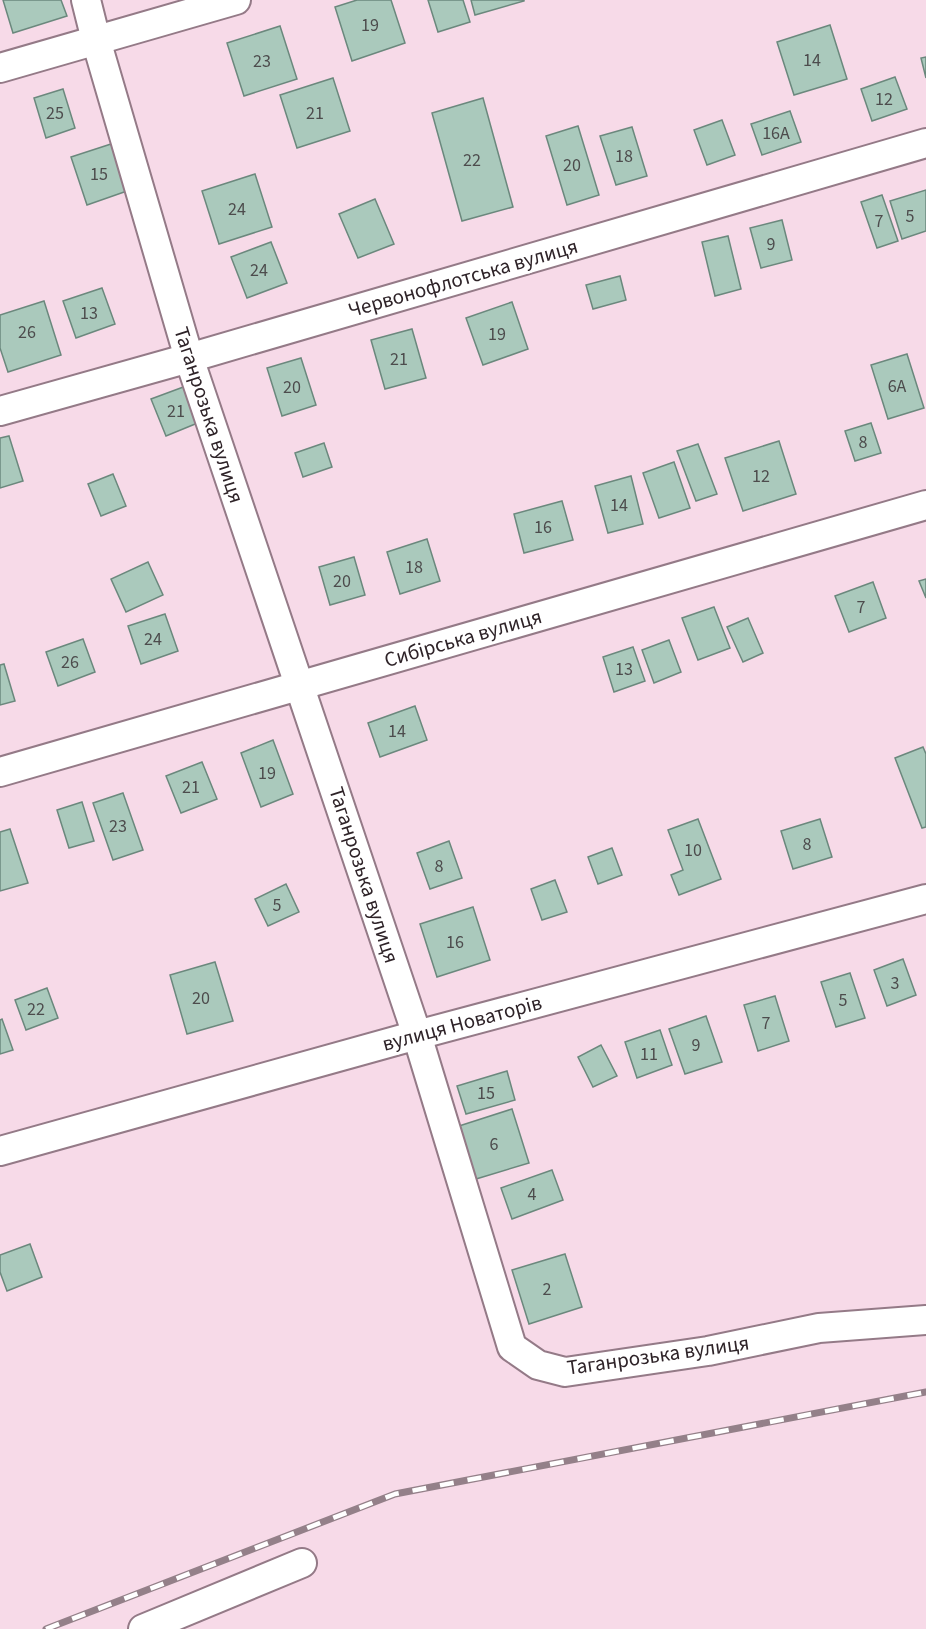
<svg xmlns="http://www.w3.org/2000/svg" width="926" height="1629" font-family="'Source Sans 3',sans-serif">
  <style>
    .building { fill: #aac9bc; stroke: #6b887d; stroke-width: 1.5 }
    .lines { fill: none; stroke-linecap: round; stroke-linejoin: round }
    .minor-casing { stroke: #947a87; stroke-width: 32 }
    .minor { stroke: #fff; stroke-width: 28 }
    .rail-casing { stroke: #948089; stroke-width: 7 }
    .rail { stroke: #fff; stroke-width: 4.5; stroke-dasharray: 14; stroke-linecap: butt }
    .labels { text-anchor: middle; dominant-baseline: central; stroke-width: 5; stroke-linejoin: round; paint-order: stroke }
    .number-label { font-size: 18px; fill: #4d4c4d }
    .street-label { font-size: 21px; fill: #2e2328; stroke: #fff }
  </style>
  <rect width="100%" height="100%" fill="#f7dae8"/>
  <!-- building -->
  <g class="building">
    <polygon points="3,0 61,0 67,16 13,33"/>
    <polygon points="357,0 391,0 405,43 352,61 335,7"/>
    <polygon points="428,0 463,0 470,22 438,32"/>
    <polygon points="471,0 524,0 524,1 475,15"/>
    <polygon points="830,25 847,79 794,95 777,42"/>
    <polygon points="280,26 297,79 244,96 227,43"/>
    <polygon points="926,57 926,78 921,58"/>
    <polygon points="895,77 907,109 872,121 861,89"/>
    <polygon points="333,78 350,131 297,148 280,95"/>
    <polygon points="63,89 75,128 46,138 34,98"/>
    <polygon points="483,98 513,207 462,221 432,113"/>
    <polygon points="790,111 801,142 762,155 751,124"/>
    <polygon points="722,120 735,155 707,165 694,130"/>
    <polygon points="578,126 599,195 567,205 546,136"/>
    <polygon points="632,127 647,176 616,185 600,136"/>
    <polygon points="111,144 127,191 87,205 71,157"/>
    <polygon points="255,174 272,227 219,244 202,191"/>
    <polygon points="926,190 926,231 902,239 890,201"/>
    <polygon points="882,195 898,241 877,248 861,202"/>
    <polygon points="375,199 394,244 358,258 339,214"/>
    <polygon points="782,220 792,260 761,268 750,228"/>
    <polygon points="728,236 741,289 715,296 702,242"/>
    <polygon points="271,242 287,283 247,298 231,257"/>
    <polygon points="620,276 626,300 593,309 586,285"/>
    <polygon points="102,288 115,324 76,338 63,301"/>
    <polygon points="44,301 61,355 8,372 0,348 0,315"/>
    <polygon points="512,302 528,349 483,365 466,318"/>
    <polygon points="412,329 426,378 385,389 371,340"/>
    <polygon points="907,354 924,408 888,419 871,365"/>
    <polygon points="301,358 316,405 282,416 267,368"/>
    <polygon points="186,386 200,422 166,436 151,399"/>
    <polygon points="871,423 881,453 855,461 845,431"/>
    <polygon points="9,436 23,481 0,488 0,438"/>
    <polygon points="779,441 796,494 743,511 725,458"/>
    <polygon points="324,443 332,467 303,477 295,453"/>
    <polygon points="698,444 717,494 696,501 677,451"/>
    <polygon points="674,462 690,508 659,518 643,473"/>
    <polygon points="113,474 126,506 101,516 88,484"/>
    <polygon points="631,476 643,524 608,533 595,486"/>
    <polygon points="562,501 573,540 524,553 514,514"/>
    <polygon points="427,539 440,581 400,594 387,552"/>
    <polygon points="354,557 365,595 330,605 319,567"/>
    <polygon points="148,562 163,595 126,612 111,579"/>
    <polygon points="926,579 926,598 919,581"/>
    <polygon points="873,582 886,618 849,632 835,596"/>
    <polygon points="714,607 730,648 698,660 682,618"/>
    <polygon points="165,614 178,651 141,664 128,626"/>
    <polygon points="748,618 763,653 743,662 727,627"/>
    <polygon points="83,639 95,672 58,686 46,652"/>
    <polygon points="669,640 681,672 654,683 642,650"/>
    <polygon points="633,647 645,681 614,692 603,657"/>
    <polygon points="4,664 15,701 0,705 0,665"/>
    <polygon points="415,706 427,740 380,757 368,723"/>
    <polygon points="273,740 293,794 261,807 241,753"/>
    <polygon points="923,747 926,754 926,827 922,828 895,758"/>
    <polygon points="202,762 217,799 181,813 166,776"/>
    <polygon points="123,793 143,850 113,860 93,803"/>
    <polygon points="82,802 94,841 69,848 57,810"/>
    <polygon points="698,819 721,879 679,895 671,875 683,870 668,830"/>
    <polygon points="820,819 832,857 793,869 781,831"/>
    <polygon points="10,829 28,883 0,891 0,832"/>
    <polygon points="449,841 462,878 430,889 417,853"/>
    <polygon points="612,848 622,875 598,884 588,857"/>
    <polygon points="555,880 567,912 542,920 531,889"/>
    <polygon points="286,884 299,912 268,926 255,899"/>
    <polygon points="473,907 490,960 437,977 420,924"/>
    <polygon points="903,959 916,995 887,1006 874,970"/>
    <polygon points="215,962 233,1021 187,1034 170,975"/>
    <polygon points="850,973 865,1018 836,1027 821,982"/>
    <polygon points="47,988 58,1018 26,1030 15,1000"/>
    <polygon points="775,996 789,1041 758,1051 744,1005"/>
    <polygon points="706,1016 722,1062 685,1074 669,1029"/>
    <polygon points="2,1019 13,1050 0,1054 0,1020"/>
    <polygon points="660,1030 672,1065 637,1078 625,1042"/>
    <polygon points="601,1045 617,1076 593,1087 578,1057"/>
    <polygon points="507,1071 515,1100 466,1114 457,1086"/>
    <polygon points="512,1109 529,1163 476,1179 459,1126"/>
    <polygon points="552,1170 563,1200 512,1219 501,1188"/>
    <polygon points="30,1244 42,1277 7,1291 0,1272 0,1255"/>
    <polygon points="565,1254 582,1307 529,1324 512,1270"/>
  </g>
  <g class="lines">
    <!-- minor casing -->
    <g class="minor-casing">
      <g id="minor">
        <polyline points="86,0 96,40 189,358 417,1035 512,1347 538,1365 565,1372 708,1351 819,1328 926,1320"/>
        <polyline points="0,68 236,0"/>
        <polyline points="0,411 189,358 926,143"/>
        <polyline points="0,772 926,505"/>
        <polyline points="0,1151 417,1035 926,899"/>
        <polyline points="143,1629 302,1563"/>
      </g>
    </g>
    <!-- minor -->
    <use href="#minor" class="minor"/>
    <!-- rail casing -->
    <g class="rail-casing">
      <polyline id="rail" points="46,1629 395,1494 926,1392"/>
    </g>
    <!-- rail -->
    <use href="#rail" class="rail"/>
  </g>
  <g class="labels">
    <!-- number labels -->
    <g class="number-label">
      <text x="370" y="25">19</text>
      <text x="812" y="60">14</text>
      <text x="262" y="61">23</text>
      <text x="884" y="99">12</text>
      <text x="55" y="113">25</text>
      <text x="315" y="113">21</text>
      <text x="776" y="133">16А</text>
      <text x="624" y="156">18</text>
      <text x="472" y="160">22</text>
      <text x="572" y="165">20</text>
      <text x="99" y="174">15</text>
      <text x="237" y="209">24</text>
      <text x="910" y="216">5</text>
      <text x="879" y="221">7</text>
      <text x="771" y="244">9</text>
      <text x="259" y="270">24</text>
      <text x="89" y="313">13</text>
      <text x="27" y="332">26</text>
      <text x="497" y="334">19</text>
      <text x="399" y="359">21</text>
      <text x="897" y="386">6А</text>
      <text x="292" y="387">20</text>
      <text x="176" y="411">21</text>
      <text x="863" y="442">8</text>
      <text x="761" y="476">12</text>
      <text x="619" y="505">14</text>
      <text x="543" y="527">16</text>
      <text x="414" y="567">18</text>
      <text x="342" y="581">20</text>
      <text x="861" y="607">7</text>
      <text x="153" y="639">24</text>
      <text x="70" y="662">26</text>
      <text x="624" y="669">13</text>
      <text x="397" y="731">14</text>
      <text x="267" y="773">19</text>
      <text x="191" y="787">21</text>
      <text x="118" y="826">23</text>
      <text x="807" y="844">8</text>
      <text x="693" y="850">10</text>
      <text x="439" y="866">8</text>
      <text x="277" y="905">5</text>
      <text x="455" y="942">16</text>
      <text x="895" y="983">3</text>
      <text x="201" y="998">20</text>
      <text x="843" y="1000">5</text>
      <text x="36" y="1009">22</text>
      <text x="766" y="1023">7</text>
      <text x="696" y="1045">9</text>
      <text x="649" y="1054">11</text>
      <text x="486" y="1093">15</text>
      <text x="494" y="1144">6</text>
      <text x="532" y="1194">4</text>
      <text x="547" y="1289">2</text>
    </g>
    <!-- street labels -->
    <g class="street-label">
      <text transform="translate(463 278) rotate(-16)">Червонофлотська вулиця</text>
      <text transform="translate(209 415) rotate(72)">Таганрозька вулиця</text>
      <text transform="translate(463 638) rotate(-16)">Сибірська вулиця</text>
      <text transform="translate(364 875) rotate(72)">Таганрозька вулиця</text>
      <text transform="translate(462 1023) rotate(-15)">вулиця Новаторів</text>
      <text transform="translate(658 1355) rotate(-8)">Таганрозька вулиця</text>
    </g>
  </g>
</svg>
